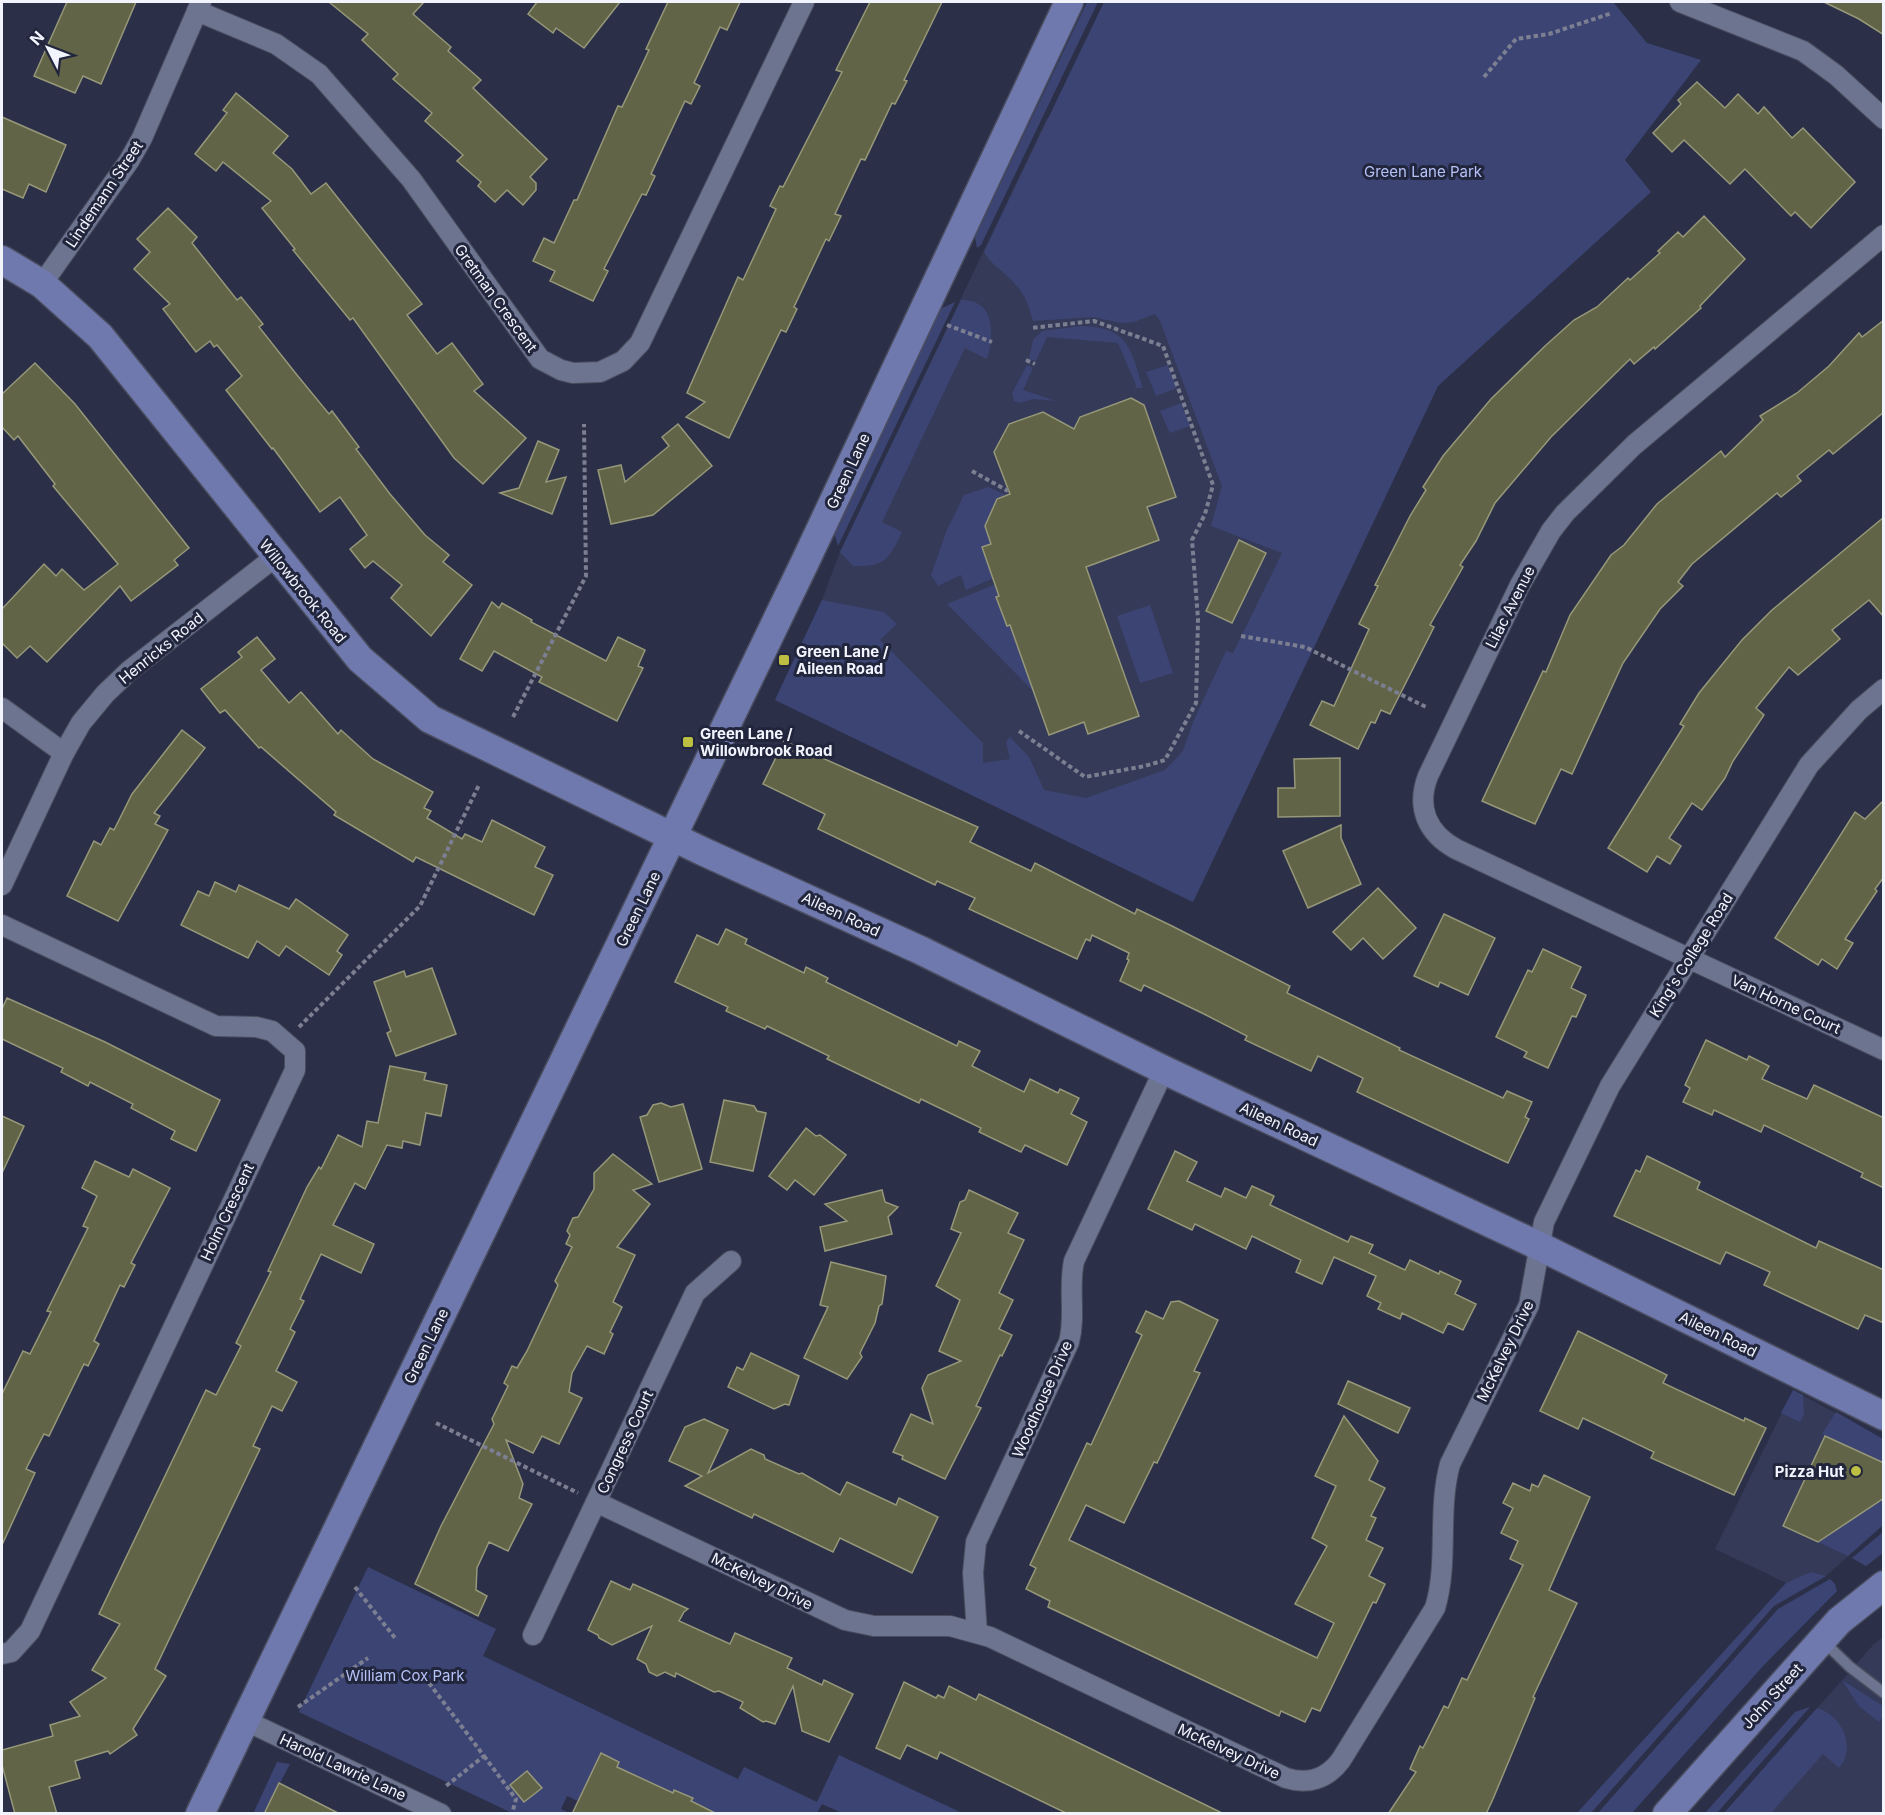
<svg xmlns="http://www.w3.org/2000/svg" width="1885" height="1815" font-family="Inter,sans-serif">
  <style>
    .built { fill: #343a57 }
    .green { fill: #3c4474 }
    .building { fill: #626447; stroke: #969879; stroke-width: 1.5 }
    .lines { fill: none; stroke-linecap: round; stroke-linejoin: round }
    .lane-casing { stroke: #494d5f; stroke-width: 13 }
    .street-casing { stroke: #494d5f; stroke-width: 22 }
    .secondary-casing { stroke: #494d5f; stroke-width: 31 }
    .path { stroke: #7b7f91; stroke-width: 4; stroke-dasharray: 4.5 3; stroke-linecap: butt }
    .lane { stroke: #6d748f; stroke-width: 10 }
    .street { stroke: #6d748f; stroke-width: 20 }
    .secondary { stroke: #7079ae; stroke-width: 28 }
    .poi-dot { fill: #bdbf42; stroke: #21263d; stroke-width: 2 }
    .labels { text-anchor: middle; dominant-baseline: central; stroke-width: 6; stroke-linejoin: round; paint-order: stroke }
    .park-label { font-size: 15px; fill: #b6c2f8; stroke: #21263d }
    .street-label { font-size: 15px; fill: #f2f4fd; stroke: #21263d }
    .poi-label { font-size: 15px; font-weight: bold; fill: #f2f4fd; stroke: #21263d; text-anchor: start }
  </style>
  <rect width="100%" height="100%" fill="#2b3048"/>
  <!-- built -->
  <g class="built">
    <polygon points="1047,118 1438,386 1193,902 775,700 822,600 840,552"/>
    <polygon points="1793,1390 1883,1439 1883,1525 1826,1576 1801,1590 1715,1549"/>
    <polygon points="1883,1637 1883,1813 1724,1814 1873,1645"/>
  </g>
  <!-- green -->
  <g class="green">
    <polygon points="1087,2 1098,2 981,245 977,248 975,237"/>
    <path d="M1104 2H1613L1647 43 1701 60 1625 160 1651 192 1438 386 1193 902 775 700 822 600 884 612 897 624 880 640 983 743V763L1010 759 1006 742 1010 737 1029 757 1044 790 1086 798 1165 770 1183 751 1193 722 1226 651 1233 653 1282 553 1211 526 1222 486 1160 321 1155 314 1134 322 1121 323 1093 317 1033 321C1029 307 1025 294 1014 283 1004 271 992 266 984 252Z"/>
    <path d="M961 300C996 299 994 336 987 359L965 348 882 522 902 532C889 560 884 567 853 566L840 552Z"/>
    <polygon points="955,302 838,546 834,532 940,309"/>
    <path d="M1081 326C1128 327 1131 348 1143 388H1135L1136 385 1118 343 1047 337 1036 361 1029 359 1033 340 1042 331Z"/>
    <polygon points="1027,365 1033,368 1023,390 1056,401 1034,399 1019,403 1014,401 1012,393"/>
    <polygon points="1168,365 1177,388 1156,396 1146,372"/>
    <polygon points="1181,403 1190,426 1170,433 1160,411"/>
    <polygon points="988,487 1006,495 997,499 985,526 991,544 983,547 994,578 966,590 961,575 938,586 931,575 946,532 964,495"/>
    <polygon points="996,584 1000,596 996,597 1007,626 1010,625 1033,691 947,604"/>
    <polygon points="1150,605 1173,673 1140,683 1117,616"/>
    <polygon points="1793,1390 1803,1395 1804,1415 1800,1422 1781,1413"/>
    <polygon points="1836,1412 1883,1439 1883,1463 1822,1434"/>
    <polygon points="1883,1498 1883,1525 1848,1556 1818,1542"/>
    <polygon points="1883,1532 1883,1553 1866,1566 1852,1558"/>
    <polygon points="368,1567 496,1629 483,1656 738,1779 744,1767 817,1802 839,1755 962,1813 842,1813 822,1804 817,1813 685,1813 692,1798 675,1790 673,1793 617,1767 619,1762 601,1753 578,1801 567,1796 561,1809 569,1813 512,1813 299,1712"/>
    <polygon points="1811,1572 1826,1576 1774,1606 1591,1813 1577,1813 1786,1583"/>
    <polygon points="1830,1579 1835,1584 1837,1591 1763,1666 1632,1813 1598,1813 1778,1609"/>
    <polygon points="1842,1680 1883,1706 1883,1716 1879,1722 1859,1706"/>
    <polygon points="1810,1707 1717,1813 1705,1813 1795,1712"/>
    <path d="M1817 1708C1842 1715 1857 1747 1839 1768L1823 1754 1771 1813H1724Z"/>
    <polygon points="277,1762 290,1764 264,1813 253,1814"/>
  </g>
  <!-- building -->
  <g class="building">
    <polygon points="67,2 136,2 101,84 83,76 75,93 34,76"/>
    <polygon points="329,2 424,2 413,14 451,47 448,51 481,80 473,88 547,159 530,177 536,183 536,190 523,205 507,190 495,202 478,186 481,182 457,161 463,155 425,121 432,113 393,79 398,74 362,40 368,34"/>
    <polygon points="537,2 620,2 584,48 556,28 553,33 528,14"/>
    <polygon points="668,2 740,2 727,30 720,27 694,83 700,86 691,104 685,101 651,174 655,176 646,195 642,194 604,269 608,271 593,301 550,281 555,271 533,261 544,238 554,243 574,200 577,200 618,106 622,107 649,50 646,49"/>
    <polygon points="870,2 942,2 904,80 907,81 895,104 892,103 865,160 861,159 835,214 841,216 829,241 826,239 794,307 797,309 786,332 781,330 729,438 686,417 705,402 687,393 738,277 743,280 776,209 770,206 780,186 783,187 842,72 836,70"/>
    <polygon points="1824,2 1884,2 1884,35 1859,19"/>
    <polygon points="1697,82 1725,108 1738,94 1758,114 1764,107 1792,138 1803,128 1855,182 1811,228 1795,212 1791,216 1745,169 1730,184 1684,140 1672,152 1653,133 1681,104 1678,100"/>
    <polygon points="236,93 288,136 273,153 292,169 311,194 326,183 422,304 407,315 437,354 452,343 483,384 474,391 526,438 483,484 454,458 353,318 350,320 293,250 295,249 262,208 271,201 223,162 216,171 195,154 227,113 223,110"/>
    <polygon points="2,117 66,145 46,192 29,184 23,198 2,189"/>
    <polygon points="168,208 197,237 192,243 237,300 241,297 263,324 259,327 297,375 329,414 332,411 359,447 356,449 390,494 425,535 449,555 443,562 472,585 431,636 391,598 402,585 373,561 365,568 350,549 367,535 340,497 320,512 273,448 272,449 226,390 242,376 217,345 214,347 210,341 196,352 163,309 170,304 134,269 150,252 137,239"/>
    <polygon points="1704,216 1745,259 1700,306 1701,308 1655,349 1654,347 1634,364 1630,359 1551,437 1495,503 1476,541 1460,565 1463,567 1430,625 1434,627 1390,714 1381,710 1375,723 1371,722 1358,749 1310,725 1322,701 1334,706 1369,629 1359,624 1378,586 1375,585 1410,516 1426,490 1423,487 1443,456 1491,399 1545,346 1574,320 1597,307 1628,278 1630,280 1660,253 1658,251 1678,232 1683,237"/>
    <polygon points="1884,320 1884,412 1833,454 1829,450 1797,476 1801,481 1781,497 1777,493 1692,564 1678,582 1683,586 1660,609 1623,663 1572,774 1561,769 1535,824 1482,801 1543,671 1546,672 1570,615 1611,555 1624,545 1657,504 1721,451 1725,457 1763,420 1760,416 1797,393 1829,366 1859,333 1862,337"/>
    <polygon points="35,363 75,404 189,548 174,560 178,565 131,601 120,586 47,662 30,646 17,658 2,643 2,609 44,564 56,576 62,569 84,590 118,564 53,486 55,484 18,436 14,440 2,427 2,394"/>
    <polygon points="1131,398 1144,405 1176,497 1147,507 1159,540 1086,567 1139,716 1088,734 1084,722 1049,735 1010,625 1007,626 996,597 999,596 982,547 991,544 985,526 997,499 1010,494 994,452 1009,424 1043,412 1074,429 1080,417"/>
    <polygon points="678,424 712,466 653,515 611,524 598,470 621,465 625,482 669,446 662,437"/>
    <polygon points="538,441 559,450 546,482 566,477 552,514 500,493 519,488"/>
    <polygon points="1884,517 1884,617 1869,600 1832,630 1840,639 1798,675 1789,667 1756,708 1764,715 1733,761 1725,778 1702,810 1692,803 1669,838 1681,846 1670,864 1657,856 1647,872 1608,848 1684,726 1680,724 1699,693 1742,640 1772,610"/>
    <polygon points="1239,540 1266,553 1232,623 1206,611"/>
    <polygon points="492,602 499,608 502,603 532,620 531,622 606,661 618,637 645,650 638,666 643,668 617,721 539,682 542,677 494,651 482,671 460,659"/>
    <polygon points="257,637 275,659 261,670 289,703 301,692 338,734 341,730 373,759 433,792 424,808 431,811 427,818 462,839 465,834 482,842 492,820 545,847 535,867 553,875 534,915 416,857 413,862 334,815 336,812 261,747 259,748 225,710 220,713 201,689 242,657 238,652"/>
    <polygon points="182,730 205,748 154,813 160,816 155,824 168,830 118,921 67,896 94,841 101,845 110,828 114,830 132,794"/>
    <polygon points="784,741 978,827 970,842 1031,871 1035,863 1135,914 1137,909 1172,926 1290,986 1287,993 1400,1048 1399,1050 1503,1098 1507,1091 1532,1102 1525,1117 1529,1119 1508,1163 1357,1092 1363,1078 1318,1056 1311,1071 1245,1040 1247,1036 1202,1013 1144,985 1141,991 1120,981 1129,960 1127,959 1129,953 1092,935 1090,941 1086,939 1077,959 969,909 975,898 937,881 935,885 818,829 825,814 763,784"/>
    <polygon points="1340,758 1340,816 1278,817 1278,788 1295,788 1294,759"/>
    <polygon points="1884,800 1884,877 1875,889 1877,891 1845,939 1853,943 1837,969 1822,959 1818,965 1775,938 1855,812 1865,819"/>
    <polygon points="1341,825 1341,838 1361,884 1308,908 1283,851"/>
    <polygon points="215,882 236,892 239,885 289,909 296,899 348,935 337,951 342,955 329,975 286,946 279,956 257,941 248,958 181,925 198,891 209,896"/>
    <polygon points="1378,888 1416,928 1383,959 1363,938 1351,950 1333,932"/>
    <polygon points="1444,914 1495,938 1468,995 1440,982 1438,987 1414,976"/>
    <polygon points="726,929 747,939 745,944 804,973 806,967 828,978 826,982 957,1046 959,1041 980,1051 972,1066 1024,1092 1030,1079 1058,1093 1060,1089 1079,1098 1071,1114 1087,1122 1067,1165 1025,1145 1021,1152 979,1132 981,1128 921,1099 919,1103 827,1059 829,1056 767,1026 765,1029 726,1011 728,1007 675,982 697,935 718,945"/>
    <polygon points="1543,949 1581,967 1571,988 1586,995 1576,1017 1572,1016 1548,1068 1524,1057 1527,1052 1496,1037 1528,970 1532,972"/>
    <polygon points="432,968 456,1034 396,1056 387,1033 391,1031 374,982 404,971 406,977"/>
    <polygon points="7,998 105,1042 220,1100 196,1151 171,1139 175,1131 131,1108 133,1104 90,1082 88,1086 61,1072 63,1068 2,1039 2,1009"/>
    <polygon points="1706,1040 1747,1060 1749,1056 1769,1066 1762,1079 1807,1099 1814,1085 1884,1118 1884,1188 1861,1177 1863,1173 1764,1125 1761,1132 1714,1110 1712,1115 1683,1102 1690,1088 1685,1085"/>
    <polygon points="390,1066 426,1073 424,1080 447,1085 441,1116 426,1113 420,1145 403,1141 402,1148 387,1145 365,1189 355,1183 333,1225 374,1244 361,1273 321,1254 300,1299 304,1301 290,1329 295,1332 276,1371 297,1382 282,1411 272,1406 253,1446 260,1449 155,1669 166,1676 133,1729 137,1735 110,1754 108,1751 75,1761 80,1778 49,1787 57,1814 15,1814 2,1765 2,1750 53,1736 50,1725 80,1716 70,1702 106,1678 92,1670 120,1624 99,1614 206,1390 216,1395 241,1346 236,1343 271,1272 268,1271 307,1187 319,1167 321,1169 338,1135 362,1147 367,1121 378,1123"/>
    <polygon points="724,1100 754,1106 757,1111 766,1113 753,1171 710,1162"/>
    <polygon points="661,1103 671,1107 683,1104 702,1169 659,1182 640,1117 647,1115 653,1105"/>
    <polygon points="2,1116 24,1126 2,1173"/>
    <polygon points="806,1128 816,1136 820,1135 846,1155 814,1195 795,1180 787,1190 769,1176"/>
    <polygon points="1175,1151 1197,1162 1187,1181 1221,1197 1225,1188 1246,1198 1252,1186 1274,1196 1270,1205 1348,1242 1351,1236 1373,1245 1369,1253 1405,1270 1410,1260 1439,1274 1440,1271 1461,1281 1455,1294 1476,1304 1463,1330 1448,1323 1443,1333 1402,1313 1400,1319 1378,1309 1381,1303 1367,1296 1376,1276 1334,1257 1322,1284 1296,1272 1301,1260 1252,1236 1246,1249 1195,1224 1192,1230 1148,1209"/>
    <polygon points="613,1154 652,1184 633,1190 650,1204 617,1247 635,1255 613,1302 622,1307 610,1332 613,1334 604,1354 587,1346 572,1373 569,1392 582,1398 559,1444 542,1436 533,1453 506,1440 523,1484 519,1498 532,1504 508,1551 489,1542 477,1568 476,1590 487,1596 478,1616 415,1584 441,1526 494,1424 492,1419 508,1386 504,1383 512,1366 517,1368 527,1351 558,1285 555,1281 572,1247 566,1244 570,1235 567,1231 573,1218 578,1217 594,1189 594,1173"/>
    <polygon points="1647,1156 1700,1182 1697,1189 1816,1248 1819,1241 1884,1270 1884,1323 1865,1315 1858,1329 1764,1285 1770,1272 1726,1252 1720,1264 1614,1216 1636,1170 1640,1172"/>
    <polygon points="95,1161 129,1177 133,1169 170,1188 131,1263 135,1265 124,1287 120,1285 94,1341 99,1344 88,1366 84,1364 49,1436 44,1434 26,1469 35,1473 2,1545 2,1394 23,1351 30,1354 51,1312 47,1311 88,1228 83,1226 97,1196 82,1188"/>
    <polygon points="882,1190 885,1202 898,1207 888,1217 892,1234 825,1251 820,1227 847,1221 825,1204"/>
    <polygon points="969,1190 1018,1213 1008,1233 1024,1240 999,1293 1013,1300 999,1329 1012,1335 1002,1356 1000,1355 976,1406 981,1408 945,1479 902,1459 903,1456 893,1452 911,1414 933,1424 922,1388 928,1375 961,1361 939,1351 960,1300 936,1286 961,1233 951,1229 960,1202 965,1200"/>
    <polygon points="831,1262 886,1276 882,1304 879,1306 875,1323 860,1353 862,1357 847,1379 804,1358 828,1307 820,1305"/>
    <polygon points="1179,1301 1218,1320 1194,1371 1200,1373 1157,1463 1154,1462 1124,1523 1086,1505 1069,1540 1317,1658 1334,1623 1295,1604 1327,1546 1312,1538 1336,1486 1315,1476 1344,1416 1378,1461 1369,1480 1385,1488 1371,1516 1376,1518 1366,1540 1383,1548 1369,1576 1385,1584 1376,1603 1373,1602 1320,1711 1312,1708 1305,1722 1281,1711 1279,1716 1048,1607 1050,1601 1026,1589 1036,1568 1030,1565 1087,1443 1091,1445 1129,1363 1142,1335 1136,1332 1146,1311 1163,1319 1171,1302"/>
    <polygon points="1578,1331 1667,1375 1663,1383 1744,1421 1745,1418 1766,1428 1734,1495 1651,1458 1654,1452 1583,1418 1578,1429 1540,1411"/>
    <polygon points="751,1353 799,1376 789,1405 785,1404 774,1409 728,1387 737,1367 743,1370"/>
    <polygon points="1348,1381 1410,1408 1398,1433 1338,1404"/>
    <polygon points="704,1419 728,1430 708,1473 751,1449 764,1455 765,1459 799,1474 802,1473 840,1495 847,1482 896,1505 899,1498 938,1517 912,1573 840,1538 833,1552 754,1514 752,1518 685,1486 702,1476 669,1461 685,1427"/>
    <polygon points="1825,1436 1884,1463 1884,1498 1818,1542 1783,1526"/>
    <polygon points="1544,1475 1590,1497 1549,1590 1577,1603 1533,1697 1535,1698 1493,1799 1486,1814 1388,1814 1416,1772 1410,1769 1420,1746 1423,1748 1444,1706 1448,1708 1462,1678 1467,1680 1523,1565 1510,1559 1518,1541 1501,1533 1513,1508 1503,1503 1513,1483 1530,1491 1532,1484 1538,1487"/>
    <polygon points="611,1581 630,1590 633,1584 662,1597 688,1609 684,1612 679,1621 730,1644 735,1633 792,1658 787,1668 822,1685 824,1680 853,1694 829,1742 802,1731 793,1686 775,1724 766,1721 763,1722 740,1708 743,1702 719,1691 714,1692 676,1673 675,1677 665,1672 657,1676 649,1672 646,1664 637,1659 652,1626 612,1645 599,1638 598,1635 588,1630"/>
    <polygon points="904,1682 936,1698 938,1695 944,1698 949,1686 976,1700 979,1694 1224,1814 1068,1814 940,1752 937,1759 907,1745 900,1759 876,1748"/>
    <polygon points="601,1753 619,1762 617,1767 673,1793 674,1790 693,1798 691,1801 717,1814 572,1814"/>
    <polygon points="527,1771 542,1788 524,1802 510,1785"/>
    <polygon points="279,1783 340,1814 264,1814"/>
  </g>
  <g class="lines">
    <!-- lane casing -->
    <g class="lane-casing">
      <polyline id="lane" points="1822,1640 1850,1667 1884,1693"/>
    </g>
    <!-- street casing -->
    <g class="street-casing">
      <g id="street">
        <polyline points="1680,2 1803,51 1836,75 1884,119"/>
        <polyline points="197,11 276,44 319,74 411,179 540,359 561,370 573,373 600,372 623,361 640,343 804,2"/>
        <path d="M1884 235 1634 445 1565 513 1551 531 1520 585 1428 776C1416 807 1427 833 1456 849L1884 1050"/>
        <polyline points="42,284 129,161 142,138 201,2"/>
        <polyline points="2,708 64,753"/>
        <polyline points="2,885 64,753 81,723 105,694 129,671 275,557"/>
        <polyline points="2,925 216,1026 256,1027 272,1031 295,1051 295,1070 30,1631 11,1652 2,1654"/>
        <path d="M596 1502 845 1620 874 1626H950L990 1637 1286 1778C1308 1785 1327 1779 1341 1760L1435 1608C1449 1562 1437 1511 1450 1464L1529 1305 1544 1222 1610 1086 1809 765 1859 710 1884 689"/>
        <path d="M977 1633 973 1573 976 1542 1069 1342C1076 1315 1068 1288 1074 1261L1164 1070"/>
        <polyline points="533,1635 695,1293 731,1261"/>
        <polyline points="244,1720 441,1814"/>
      </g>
    </g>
    <!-- secondary casing -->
    <g class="secondary-casing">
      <g id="secondary">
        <polyline points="2,260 42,284 100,336 360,659 430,719 702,851 920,950 1164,1070 1539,1246 1884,1416"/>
        <polyline points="200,1814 805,562 1069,2"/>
        <polyline points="1667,1814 1839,1621 1884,1585"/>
      </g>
    </g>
    <!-- path -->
    <g class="path">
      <polyline points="1484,77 1516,39 1549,34 1612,13"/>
      <polyline points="947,325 992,342"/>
      <polyline points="1026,360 1035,364"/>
      <polyline points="972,471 1008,491"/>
      <polyline points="1241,636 1305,647 1426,707"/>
      <polyline points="513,717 586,576 584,424"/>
      <polyline points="1019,731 1085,777 1145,766 1165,760 1196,703 1198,619 1192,540 1205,514 1213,485 1163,346 1094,321 1031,328"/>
      <polyline points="299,1027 420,906 479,785"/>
      <polyline points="436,1423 578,1493"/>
      <polyline points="355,1587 395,1638"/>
      <polyline points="429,1683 484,1756 446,1786"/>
      <polyline points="298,1707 368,1658"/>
      <polyline points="484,1756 516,1799 512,1814"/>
    </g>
    <!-- lane -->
    <use href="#lane" class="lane"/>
    <!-- street -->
    <use href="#street" class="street"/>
    <!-- secondary -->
    <use href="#secondary" class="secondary"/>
  </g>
  <!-- markers -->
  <g class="poi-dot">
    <rect x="778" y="654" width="12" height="12" rx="3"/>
    <rect x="682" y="736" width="12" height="12" rx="3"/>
    <circle cx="1856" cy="1471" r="6"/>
  </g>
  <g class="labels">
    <!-- park labels -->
    <g class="park-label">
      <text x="1423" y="171">Green Lane Park</text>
      <text x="405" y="1675">William Cox Park</text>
    </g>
    <!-- street labels -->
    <g class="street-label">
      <text transform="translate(104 194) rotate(-56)">Lindemann Street</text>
      <text transform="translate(496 298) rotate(54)">Gretman Crescent</text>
      <text transform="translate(848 471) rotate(-65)">Green Lane</text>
      <text transform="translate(303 591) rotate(51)">Willowbrook Road</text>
      <text transform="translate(1510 607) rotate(-63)">Lilac Avenue</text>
      <text transform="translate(161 648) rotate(-39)">Henricks Road</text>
      <text transform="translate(638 909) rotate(-64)">Green Lane</text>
      <text transform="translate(841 914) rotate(25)">Aileen Road</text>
      <text transform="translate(1691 955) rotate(-58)">King's College Road</text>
      <text transform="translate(1786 1004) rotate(25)">Van Horne Court</text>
      <text transform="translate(1279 1124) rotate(25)">Aileen Road</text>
      <text transform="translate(227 1212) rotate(-65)">Holm Crescent</text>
      <text transform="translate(1718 1334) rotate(26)">Aileen Road</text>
      <text transform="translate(426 1346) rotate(-64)">Green Lane</text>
      <text transform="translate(1505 1351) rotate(-64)">McKelvey Drive</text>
      <text transform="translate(1042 1399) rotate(-66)">Woodhouse Drive</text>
      <text transform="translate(625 1442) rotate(-65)">Congress Court</text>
      <text transform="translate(762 1581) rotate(26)">McKelvey Drive</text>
      <text transform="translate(1772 1696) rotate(-48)">John Street</text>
      <text transform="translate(1229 1751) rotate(25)">McKelvey Drive</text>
      <text transform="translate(343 1767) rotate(25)">Harold Lawrie Lane</text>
    </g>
    <!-- poi labels -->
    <g class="poi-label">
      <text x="796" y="651">Green Lane /<tspan x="796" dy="17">Aileen Road</tspan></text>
      <text x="700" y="733">Green Lane /<tspan x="700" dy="17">Willowbrook Road</tspan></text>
      <text x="1844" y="1471" text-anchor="end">Pizza Hut</text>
    </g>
  </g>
  <!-- border -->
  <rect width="1885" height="1815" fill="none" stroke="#f2f4fd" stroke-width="6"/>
  <!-- north arrow -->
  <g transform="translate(48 48) rotate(312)" stroke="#21263d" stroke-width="4.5" paint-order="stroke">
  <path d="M0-4.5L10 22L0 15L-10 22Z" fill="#f2f4fd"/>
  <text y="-9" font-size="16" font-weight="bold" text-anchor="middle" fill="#f2f4fd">N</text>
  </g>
</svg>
